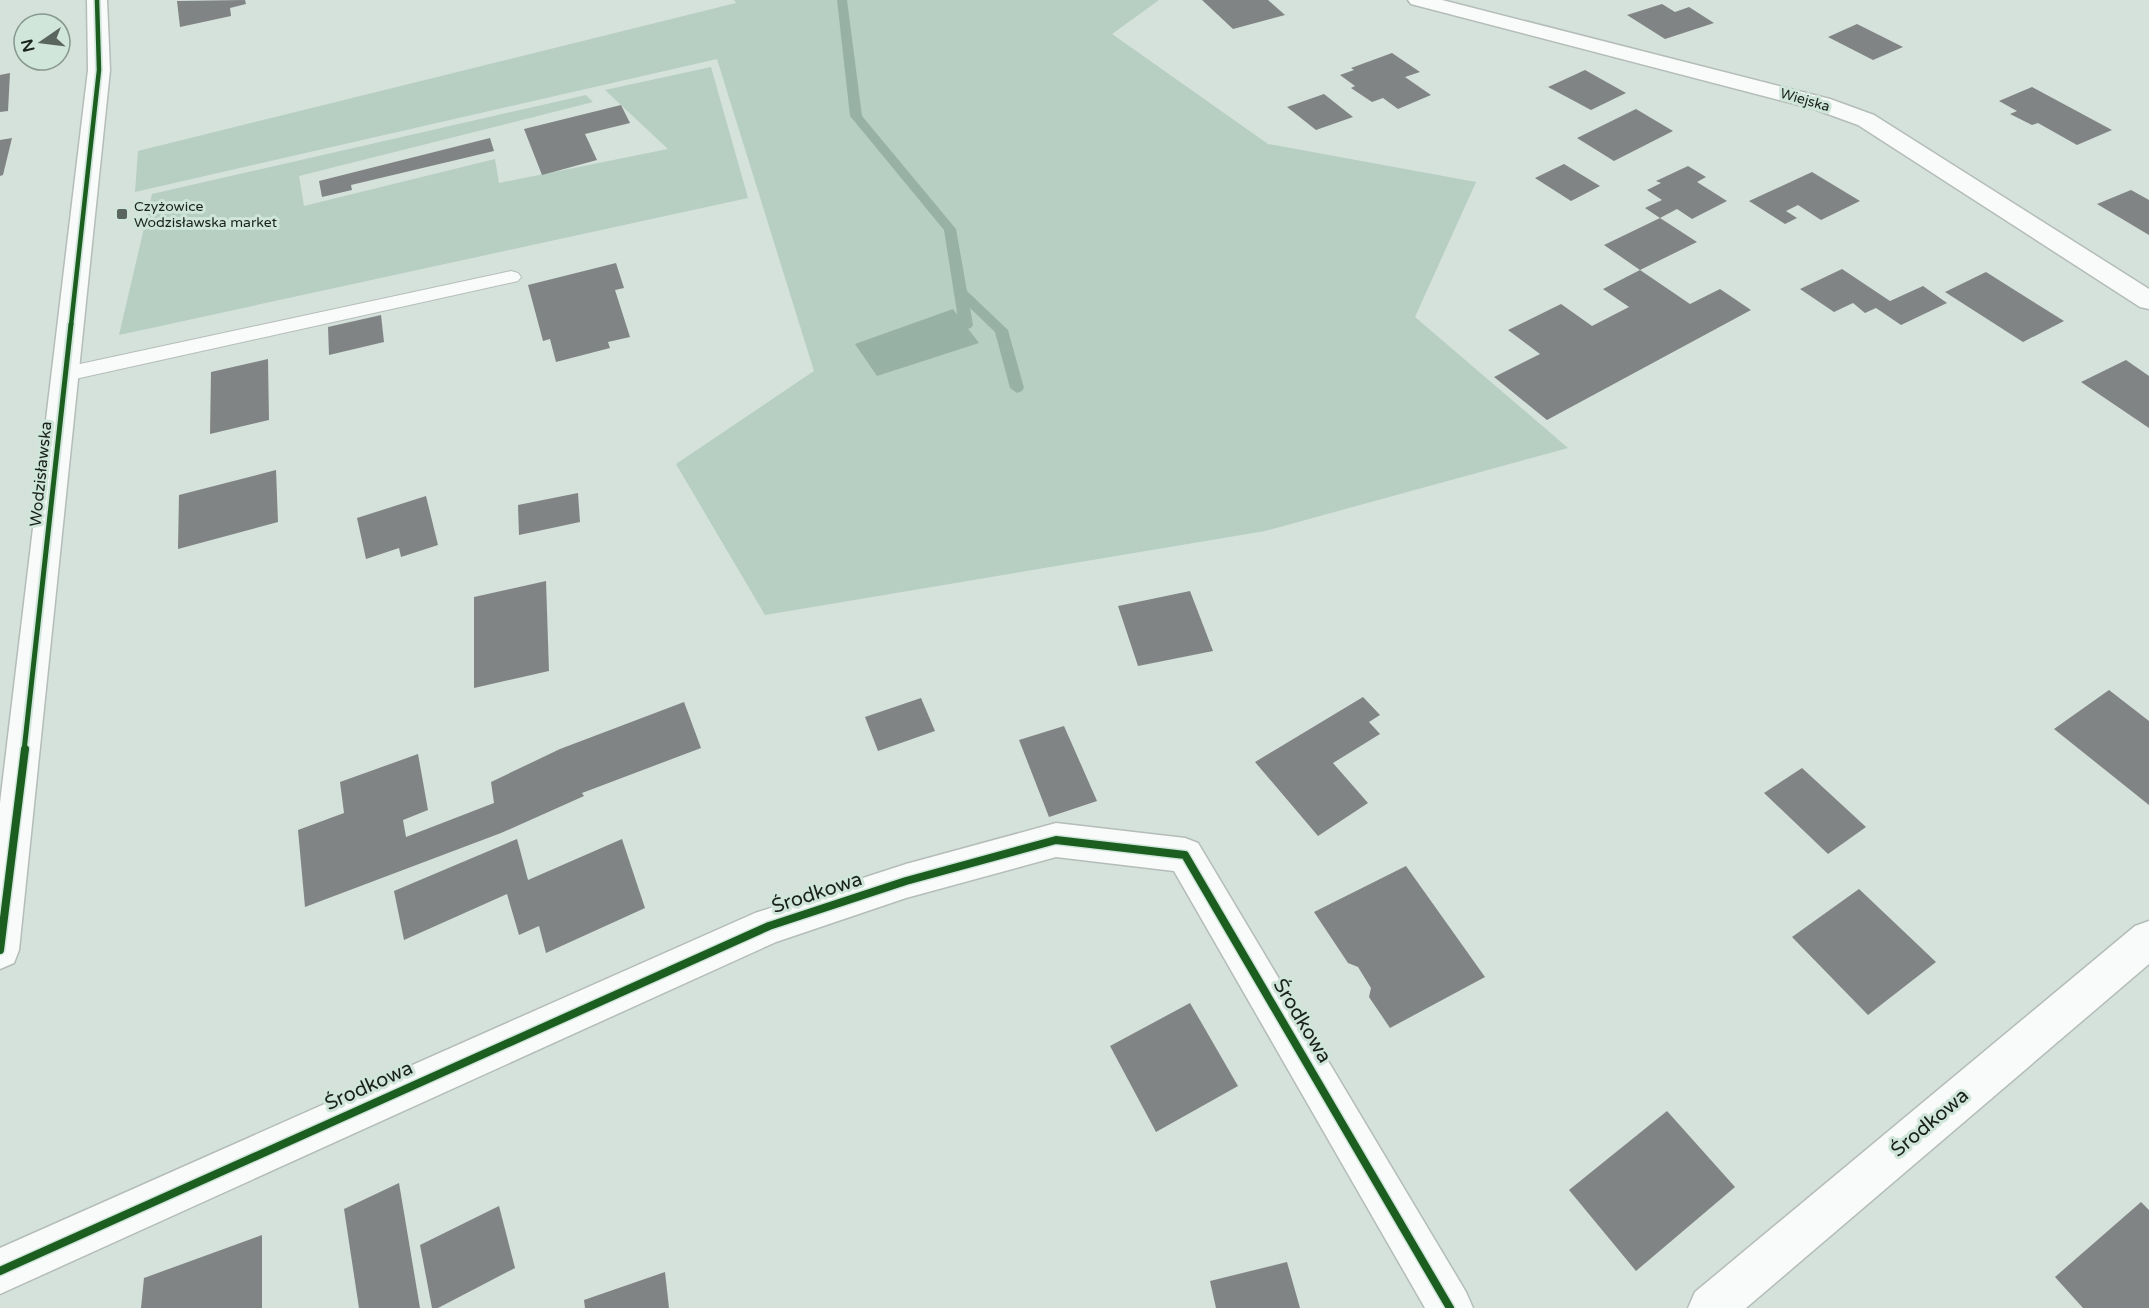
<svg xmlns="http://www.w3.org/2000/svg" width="2149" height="1308" font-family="'Varela Round',sans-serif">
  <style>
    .green { fill: #b7cec3 }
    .water { fill: #97b2a4 }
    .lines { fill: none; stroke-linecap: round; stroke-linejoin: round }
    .stream { fill: #97b2a4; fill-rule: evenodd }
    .building { fill: #818484 }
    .service-casing { stroke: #b4bdb8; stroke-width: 2 }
    .minor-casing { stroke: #b4bdb8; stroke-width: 3 }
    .tertiary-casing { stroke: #b4bdb8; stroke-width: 3 }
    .service { fill: #f9fafa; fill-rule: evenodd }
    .minor { fill: #f9fafa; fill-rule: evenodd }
    .tertiary { fill: #f9fafa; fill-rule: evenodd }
    .cycleway-far2-casing { stroke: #d0e6da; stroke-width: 8 }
    .cycleway-far1-casing { stroke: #d0e6da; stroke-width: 9 }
    .cycleway-casing { stroke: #d0e6da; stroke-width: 11 }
    .cycleway-far2 { stroke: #1b5e20; stroke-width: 4.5 }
    .cycleway-far1 { stroke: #1b5e20; stroke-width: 5 }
    .cycleway { stroke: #1b5e20; stroke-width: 8 }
    .poi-dot { fill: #5b6560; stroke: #d0e6da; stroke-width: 2 }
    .labels { text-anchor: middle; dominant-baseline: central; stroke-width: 6; stroke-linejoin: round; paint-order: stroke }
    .far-street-label { font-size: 14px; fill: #1a221e; stroke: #d0e6da }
    .far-poi-label { font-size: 14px; fill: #1a221e; stroke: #d0e6da; text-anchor: start }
    .street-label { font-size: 16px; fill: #1a221e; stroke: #d0e6da }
    .near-street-label { font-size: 20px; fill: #1a221e; stroke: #d0e6da }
  </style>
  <rect width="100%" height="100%" fill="#d5e1db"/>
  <!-- green -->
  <g class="green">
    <polygon points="734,0 1159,0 1112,34 1268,144 1476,182 1415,317 1568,448 1265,531 765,615 676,464 814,371 717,59 135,192 138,151 736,3"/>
    <polygon points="711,67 748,198 119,335 152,194 586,95 593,102 299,176 304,206 495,159 499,183 668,149 605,90"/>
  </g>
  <!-- water -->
  <polygon class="water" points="953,309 979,343 877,376 855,344"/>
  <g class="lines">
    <!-- stream -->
    <polygon class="stream" points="837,0 847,0 862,116 956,229 967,291 1008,330 1024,388 1022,391 1017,393 1010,388 995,332 970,308 973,325 971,328 966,329 959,325 944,230 850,116"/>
  </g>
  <!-- building -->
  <g class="building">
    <polygon points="245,0 246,4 230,8 231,16 180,27 177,1"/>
    <polygon points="1202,0 1268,0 1285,15 1233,29"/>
    <polygon points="1662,4 1675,12 1689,7 1714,23 1665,39 1627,15"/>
    <polygon points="1857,24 1903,47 1873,60 1828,37"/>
    <polygon points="1392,53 1420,72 1405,77 1431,95 1398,109 1383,98 1372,102 1351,88 1355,86 1340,75 1354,70 1351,68"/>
    <polygon points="1585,70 1626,93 1591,110 1548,87"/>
    <polygon points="10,73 8,111 0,112 0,75"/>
    <polygon points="2032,87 2112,130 2077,145 2038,123 2032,125 2010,114 2017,111 1999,101"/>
    <polygon points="1324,94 1353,117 1316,130 1287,107"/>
    <polygon points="621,105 630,123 585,134 597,160 542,175 524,129"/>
    <polygon points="1636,109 1673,131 1614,161 1577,138"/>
    <polygon points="12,138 3,175 0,176 0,140"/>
    <polygon points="490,138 494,151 351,185 352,190 322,197 319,181"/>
    <polygon points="1564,164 1600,186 1571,201 1535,178"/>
    <polygon points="1688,166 1706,177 1697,182 1727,201 1692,219 1677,209 1660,218 1697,242 1640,270 1604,245 1660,218 1645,208 1662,200 1647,190 1661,183 1656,181"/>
    <polygon points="1812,172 1860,201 1821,220 1798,205 1786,211 1797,218 1785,224 1749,201"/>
    <polygon points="2131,190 2149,200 2149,235 2097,204"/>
    <polygon points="616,263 624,288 615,290 630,337 608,342 610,348 556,362 550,339 543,341 528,285"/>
    <polygon points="1842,269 1890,301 1923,286 1947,303 1901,325 1876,308 1865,313 1853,303 1834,312 1800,289"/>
    <polygon points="1640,270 1690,304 1720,289 1751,310 1547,420 1494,377 1540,354 1508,330 1561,304 1592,326 1629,307 1603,289"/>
    <polygon points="1986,272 2064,321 2023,342 1945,292"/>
    <polygon points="381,315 384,342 329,355 328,327"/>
    <polygon points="268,359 269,420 210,434 211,372"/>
    <polygon points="2126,360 2149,376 2149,428 2081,382"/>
    <polygon points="276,470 278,522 178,549 179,495"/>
    <polygon points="578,493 580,522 519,535 518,505"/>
    <polygon points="426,496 438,545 401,557 399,548 366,559 357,518"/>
    <polygon points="546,581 549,671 474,688 474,597"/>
    <polygon points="1190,591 1213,651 1138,666 1118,606"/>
    <polygon points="2109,690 2149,721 2149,805 2054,729"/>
    <polygon points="1363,697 1380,715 1369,722 1380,734 1333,763 1368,803 1318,836 1255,762"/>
    <polygon points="921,698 935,731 878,751 865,717"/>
    <polygon points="684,702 701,748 582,793 584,796 501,833 305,907 298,830 344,813 340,782 418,754 428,810 403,820 406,837 494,803 491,782 560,749"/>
    <polygon points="1064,726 1097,801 1049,817 1019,740"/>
    <polygon points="1802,768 1866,827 1828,854 1764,793"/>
    <polygon points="517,839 528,880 622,839 645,908 546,953 539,926 519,935 507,894 404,940 394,891"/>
    <polygon points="1406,866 1485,977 1390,1028 1369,997 1371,988 1358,967 1348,963 1314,912"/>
    <polygon points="1859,889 1936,962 1868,1015 1792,937"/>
    <polygon points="1190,1003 1238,1086 1156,1132 1110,1046"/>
    <polygon points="1667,1111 1735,1187 1636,1271 1569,1190"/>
    <polygon points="399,1183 420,1308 359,1308 344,1209"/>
    <polygon points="2141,1202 2149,1210 2149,1308 2083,1308 2055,1277"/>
    <polygon points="499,1206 515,1268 438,1308 432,1308 420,1245"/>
    <polygon points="262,1235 262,1308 141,1308 144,1278"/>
    <polygon points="1287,1262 1300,1308 1216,1308 1210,1281"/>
    <polygon points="665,1272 669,1308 585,1308 584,1300"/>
  </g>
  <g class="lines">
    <!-- service casing -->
    <g class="service-casing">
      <polygon id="service" points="511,271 518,273 521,277 518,281 66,381 58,379 55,374 58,369 66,367"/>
    </g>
    <!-- minor casing -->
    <g class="minor-casing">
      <g id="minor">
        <polygon points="1408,0 1442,0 1830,99 1874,115 2149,289 2149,309 2140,307 1858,125 1814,109 1411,4"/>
        <polygon points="1056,823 1185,838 1198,843 1466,1292 1473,1308 1425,1308 1174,871 1056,857 906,898 776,942 0,1294 0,1248 755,913 906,864"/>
        <polygon points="2149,921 2149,964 1746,1308 1688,1308 1695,1292 2135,926"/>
      </g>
    </g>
    <!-- tertiary casing -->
    <g class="tertiary-casing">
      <polygon id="tertiary" points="87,0 107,0 110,70 19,950 14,963 0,969 0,803 88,70"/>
    </g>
    <!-- service -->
    <use href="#service" class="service"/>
    <!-- minor -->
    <use href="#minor" class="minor"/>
    <!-- tertiary -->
    <use href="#tertiary" class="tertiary"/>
    <!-- cycleway-far2 casing -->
    <g class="cycleway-far2-casing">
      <polyline id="cycleway-far2" points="71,325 99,70 97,0"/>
    </g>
    <!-- cycleway-far1 casing -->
    <g class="cycleway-far1-casing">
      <polyline id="cycleway-far1" points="24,751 71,324"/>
    </g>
    <!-- cycleway casing -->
    <g class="cycleway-casing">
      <g id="cycleway">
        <polyline points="0,950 25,749"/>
        <polyline points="0,1271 769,926 906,881 1056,840 1185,855 1450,1308"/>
      </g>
    </g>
    <!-- cycleway-far2 -->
    <use href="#cycleway-far2" class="cycleway-far2"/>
    <!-- cycleway-far1 -->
    <use href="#cycleway-far1" class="cycleway-far1"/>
    <!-- cycleway -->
    <use href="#cycleway" class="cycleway"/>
  </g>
  <!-- markers -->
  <rect class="poi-dot" x="116" y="208" width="12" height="12" rx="3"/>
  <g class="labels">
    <!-- far-street labels -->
    <g class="far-street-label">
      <text transform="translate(1805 100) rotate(16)">Wiejska</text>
    </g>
    <!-- far-poi labels -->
    <g class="far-poi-label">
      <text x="134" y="206">Czyżowice<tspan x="134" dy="16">Wodzisławska market</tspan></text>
    </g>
    <!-- street labels -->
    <g class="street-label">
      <text transform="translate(41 474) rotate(-84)">Wodzisławska</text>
    </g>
    <!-- near-street labels -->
    <g class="near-street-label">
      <text transform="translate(817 893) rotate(-18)">Środkowa</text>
      <text transform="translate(1302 1021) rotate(59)">Środkowa</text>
      <text transform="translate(369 1086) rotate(-24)">Środkowa</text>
      <text transform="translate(1930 1123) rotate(-40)">Środkowa</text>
    </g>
  </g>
  <!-- north arrow -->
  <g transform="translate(42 42) rotate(256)"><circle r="28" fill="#d0e6da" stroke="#87988f" stroke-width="1.5"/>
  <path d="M0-4.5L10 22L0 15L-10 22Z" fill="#5b6560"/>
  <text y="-9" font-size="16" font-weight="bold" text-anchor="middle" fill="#1a221e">N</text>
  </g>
</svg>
